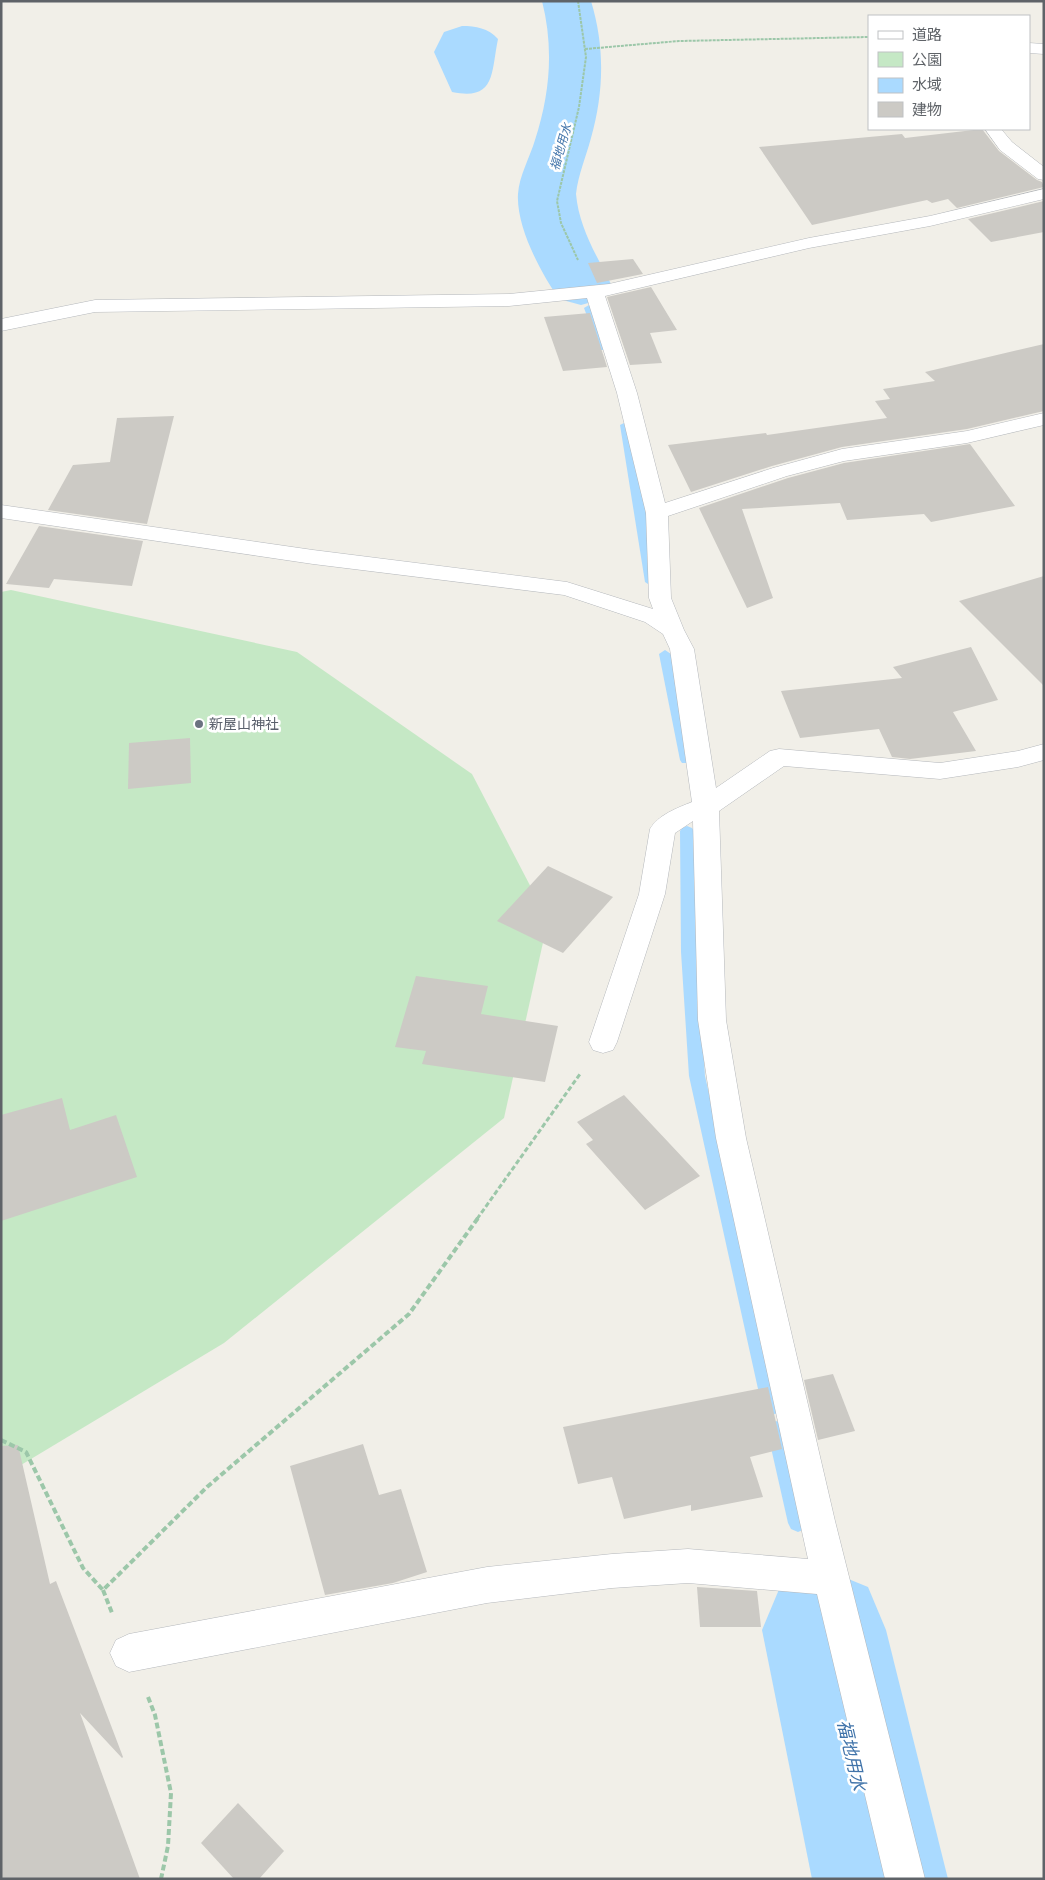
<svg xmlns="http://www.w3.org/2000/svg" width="1045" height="1880" font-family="'Archivo Narrow','Noto Sans JP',sans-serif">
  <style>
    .green { fill: #c5e8c5 }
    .water { fill: #aadaff }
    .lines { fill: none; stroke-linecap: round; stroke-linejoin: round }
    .stream { fill: #aadaff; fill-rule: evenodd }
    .river { fill: #aadaff; fill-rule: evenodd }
    .building { fill: #cccac5 }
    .minor-casing { stroke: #b5b8bc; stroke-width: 1 }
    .path-far2 { stroke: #9cc7a9; stroke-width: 2; stroke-dasharray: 3 1; stroke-linecap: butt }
    .path-far1 { stroke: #9cc7a9; stroke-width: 3; stroke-dasharray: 5 2.5; stroke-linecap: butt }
    .path { stroke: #9cc7a9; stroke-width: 4; stroke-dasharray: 6 3; stroke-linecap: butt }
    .minor { fill: #fff; fill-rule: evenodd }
    .worship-dot { fill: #6b7280; stroke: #fff; stroke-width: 2 }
    .labels { text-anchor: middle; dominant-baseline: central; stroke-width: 5; stroke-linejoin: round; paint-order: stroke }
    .far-water-label { font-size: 12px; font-style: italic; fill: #4174aa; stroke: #fff }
    .worship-label { font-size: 14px; fill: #5b616d; stroke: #fff; text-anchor: start }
    .near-water-label { font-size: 18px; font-style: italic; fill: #4174aa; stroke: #fff }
  </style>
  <rect width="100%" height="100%" fill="#f1efe8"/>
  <!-- green -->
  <polygon class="green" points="11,590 297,652 472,774 548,920 504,1118 224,1343 1,1477 1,592"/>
  <!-- water -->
  <path class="water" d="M462 26C476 26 488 28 498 39 491 73 496 101 452 92L434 52 444 32Z"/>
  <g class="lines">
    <!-- stream -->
    <g class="stream">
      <polygon points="589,305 594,308 609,348 608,350 600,350 599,348 584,308"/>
      <polygon points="626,422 632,425 657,582 651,586 645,582 620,425"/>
      <polygon points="665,650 671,654 694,760 692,763 682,763 680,760 659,654"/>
      <polygon points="687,826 692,828 694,831 697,952 705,1076 780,1407 778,1413 771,1415 764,1413 762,1407 689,1076 681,952 680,831 682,828"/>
      <polygon points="776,1421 783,1424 785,1430 808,1523 805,1529 798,1532 791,1529 788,1523 767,1430 769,1424"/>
    </g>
    <!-- river -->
    <g class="river">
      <path d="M542 1H591C605 47 604 92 591 138 586 157 578 175 576 194 579 228 597 256 612 286L603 299 581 305 559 299C541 273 516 227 518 194 519 176 530 157 535 140 550 94 554 48 542 1Z"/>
      <polygon points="824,1569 868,1587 886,1630 948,1879 812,1879 762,1630 780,1587"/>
    </g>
  </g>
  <!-- building -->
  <g class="building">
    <polygon points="982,129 999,151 1037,180 1042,182 1044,187 957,208 948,199 932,203 927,200 812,225 759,147 902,134 905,138"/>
    <polygon points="1044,201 1044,232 991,242 968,219"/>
    <polygon points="633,259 643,274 597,283 588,263"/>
    <polygon points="651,287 677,330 650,333 662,363 630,365 607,297"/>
    <polygon points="590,313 607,367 563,371 544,317"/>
    <polygon points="1044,344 1044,411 967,429 842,447 772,466 691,492 668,445 766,433 767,435 887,418 875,401 890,399 883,389 935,381 925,372"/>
    <polygon points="174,416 147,524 48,510 73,465 110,462 117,418"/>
    <polygon points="970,444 1015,506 931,522 924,514 847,520 840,503 742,509 773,598 747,608 699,508 788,478 844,463"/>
    <polygon points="39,526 143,541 132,586 54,579 49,588 6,584"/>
    <polygon points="1044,576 1044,686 959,601"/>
    <polygon points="971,647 998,700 953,712 976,751 910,759 892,757 879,729 800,738 781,691 902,678 893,667"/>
    <polygon points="190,738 191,783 128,789 129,743"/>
    <polygon points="548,866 613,897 563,953 497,921"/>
    <polygon points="416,976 488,986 481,1014 558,1026 545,1082 422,1064 426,1051 395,1047"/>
    <polygon points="624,1095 700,1176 645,1210 586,1144 593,1140 577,1122"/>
    <polygon points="62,1098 70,1130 116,1115 137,1177 1,1221 1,1115"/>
    <polygon points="833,1374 855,1431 818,1440 804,1380"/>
    <polygon points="768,1387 782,1449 750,1457 763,1497 691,1511 691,1505 624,1519 612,1477 578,1484 563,1427"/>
    <polygon points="363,1444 379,1495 401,1489 427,1572 393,1583 325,1595 290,1466"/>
    <polygon points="18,1445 50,1584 56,1581 123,1757 122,1758 80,1713 140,1879 1,1879 1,1446"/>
    <polygon points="697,1587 757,1591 761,1627 700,1627"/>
    <polygon points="238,1803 284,1851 259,1879 234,1879 201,1843"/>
  </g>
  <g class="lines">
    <!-- minor casing -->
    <g class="minor-casing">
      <g id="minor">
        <polygon points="1029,43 1044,44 1044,54 1029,53"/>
        <polygon points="985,129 1001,129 1012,142 1044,167 1044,180 1038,179 1000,150"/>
        <path d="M1044 189V199L930 226 809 248 605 296 637 393 665 503 773 468 842 449 967 431 1044 413V425L967 443 844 461 787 476 668 516 671 598 684 630 694 649 716 788 770 751 779 749 940 763 1018 751 1044 744V760L1018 767 940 779 784 766 719 811 726 1020 746 1138 835 1521 925 1879H885L817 1594 688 1583 612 1588 487 1603 129 1672 116 1666 110 1653 116 1640 129 1634 487 1567 612 1554 688 1549 808 1559 716 1138 698 1020 693 821 675 833 665 894 617 1042 613 1050 603 1053 593 1050 589 1042 639 894 650 829C658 815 677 808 692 802L670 649 663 634 645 622 564 595 313 564 1 518V505L313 550 567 582 653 609 649 598 646 513 617 393 587 298 509 306 95 312 1 331V319L95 300 509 294 609 284 809 238 930 216Z"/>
      </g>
    </g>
    <!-- path-far2 -->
    <g class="path-far2">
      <polyline points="578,1 586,57 579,107 557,201 561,223 578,260"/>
      <polyline points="585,49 679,41 869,37"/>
    </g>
    <!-- path-far1 -->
    <polyline class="path-far1" points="477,1219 580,1074"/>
    <!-- path -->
    <g class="path">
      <polyline points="1,1440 26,1452 83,1568 103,1590 207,1487 409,1314 478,1218"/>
      <polyline points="103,1590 112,1613"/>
      <polyline points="148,1697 155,1715 171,1793 168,1846 161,1879"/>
    </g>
    <!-- minor -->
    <use href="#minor" class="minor"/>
  </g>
  <!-- markers -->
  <circle class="worship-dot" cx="199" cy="724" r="5"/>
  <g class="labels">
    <!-- far-water labels -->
    <g class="far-water-label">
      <text transform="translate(561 147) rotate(-74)">福地用水</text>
    </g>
    <!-- worship labels -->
    <g class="worship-label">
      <text x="209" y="724">新屋山神社</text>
    </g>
    <!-- near-water labels -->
    <g class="near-water-label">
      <text transform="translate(852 1755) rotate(77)">福地用水</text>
    </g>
  </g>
  <!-- border -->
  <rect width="1045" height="1880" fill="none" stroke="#5f6368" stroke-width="5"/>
  <!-- legend -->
  <rect x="868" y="15" width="162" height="115" fill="#ffffff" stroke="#bfc1c3"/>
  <rect x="878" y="31" width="25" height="8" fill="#ffffff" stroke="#bfc1c3"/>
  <text x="912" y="40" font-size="15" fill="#5f6368">道路</text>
  <rect x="878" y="52" width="25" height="15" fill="#c5e8c5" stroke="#bfc1c3"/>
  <text x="912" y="65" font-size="15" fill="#5f6368">公園</text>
  <rect x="878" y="78" width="25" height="15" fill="#aadaff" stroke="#bfc1c3"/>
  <text x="912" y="90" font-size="15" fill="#5f6368">水域</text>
  <rect x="878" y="102" width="25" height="15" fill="#cccac5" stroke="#bfc1c3"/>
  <text x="912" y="115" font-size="15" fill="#5f6368">建物</text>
</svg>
